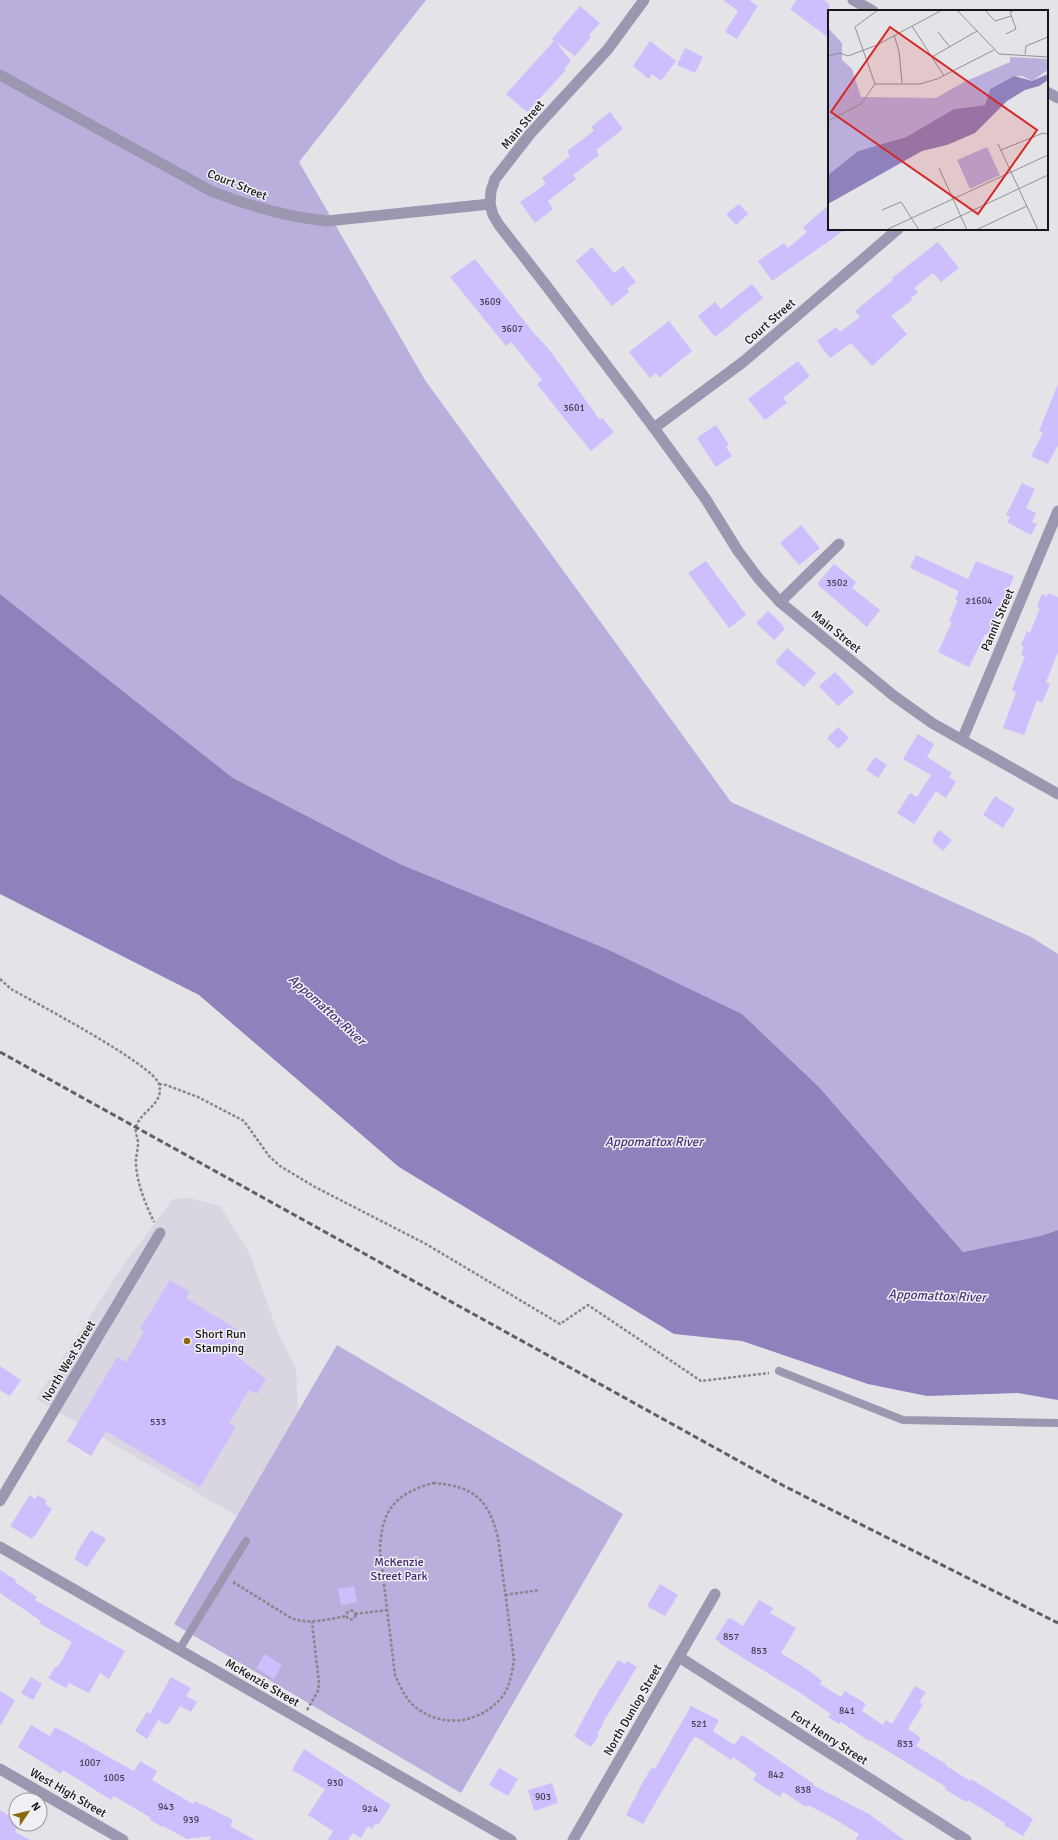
<svg xmlns="http://www.w3.org/2000/svg" width="1058" height="1840" font-family="Signika,sans-serif">
  <style>
    .built { fill: #d9d6e2 }
    .green { fill: #b9aedc }
    .water { fill: #9080bb }
    .building { fill: #cebefd }
    .lines { fill: none; stroke-linecap: round; stroke-linejoin: round }
    .path { stroke: #878689; stroke-width: 2.5; stroke-dasharray: 3 2; stroke-linecap: butt }
    .service { stroke: #9c96b1; stroke-width: 8 }
    .minor { stroke: #9c96b1; stroke-width: 11 }
    .rail { stroke: #605f62; stroke-width: 3; stroke-dasharray: 6 3; stroke-linecap: butt }
    .poi-dot { fill: #8a6908; stroke: #f1f0f5; stroke-width: 1.5 }
    .labels { text-anchor: middle; dominant-baseline: central; stroke-width: 3; stroke-linejoin: round; paint-order: stroke }
    .number-label { font-size: 10px; fill: #443f50 }
    .street-label { font-size: 12px; fill: #161517; stroke: #f1f0f5 }
    .poi-label { font-size: 12px; fill: #161517; stroke: #f1f0f5; text-anchor: start }
    .park-label { font-size: 12px; fill: #422870; stroke: #f1f0f5 }
    .water-label { font-size: 13px; font-style: italic; fill: #4b327a; stroke: #f1f0f5 }
    .inset-road { fill: none; stroke: #929194; stroke-width: 1 }
    .view { fill: #d62828; fill-opacity: 0.15; stroke: #d62828; stroke-width: 2 }
    .inset-edge { fill: none; stroke: #161517; stroke-width: 2 }
  </style>
  <rect width="100%" height="100%" fill="#e4e3e8"/>
  <!-- built -->
  <polygon class="built" points="190,1198 220,1206 249,1252 277,1330 296,1369 298,1412 237,1516 36,1399 127,1260 173,1199"/>
  <!-- green -->
  <g class="green">
    <polygon points="0,0 426,0 299,162 425,380 731,802 1031,937 1058,954 1058,1230 1040,1236 963,1252 819,1087 742,1014 607,949 400,864 233,778 0,594"/>
    <polygon points="337,1345 623,1514 461,1793 174,1624"/>
  </g>
  <!-- water -->
  <polygon class="water" points="0,594 233,778 400,864 607,949 742,1014 819,1087 963,1252 1040,1236 1058,1230 1058,1400 1018,1393 927,1396 868,1384 742,1341 674,1334 399,1167 199,995 0,894"/>
  <!-- building -->
  <g class="building">
    <polygon points="723,0 749,0 758,6 737,39 725,32 738,11"/>
    <polygon points="797,0 824,0 829,4 829,38 790,9"/>
    <polygon points="580,6 600,23 589,35 591,37 575,56 556,42 571,61 564,69 566,70 527,112 506,94 554,41 552,39"/>
    <polygon points="650,41 676,61 661,81 652,74 649,79 633,66"/>
    <polygon points="685,48 703,57 695,73 677,65"/>
    <polygon points="610,112 623,129 596,150 599,155 573,175 576,179 548,201 553,209 535,223 520,202 546,184 542,178 570,156 567,151 594,131 591,127"/>
    <polygon points="739,204 748,214 736,225 726,214"/>
    <polygon points="829,205 829,229 846,229 772,281 758,261 784,243 788,248 807,232 803,227"/>
    <polygon points="938,242 959,268 941,282 933,273 914,288 918,293 911,298 912,300 891,316 907,334 872,366 851,343 830,358 817,341 836,327 840,332 860,317 855,311 893,280 892,278"/>
    <polygon points="592,247 614,273 623,266 636,282 627,289 629,292 612,306 576,261"/>
    <polygon points="475,259 537,337 538,337 551,352 600,420 602,418 614,432 591,451 568,423 537,384 542,380 511,342 506,346 450,277"/>
    <polygon points="752,284 763,298 715,337 698,316 715,302 721,309"/>
    <polygon points="669,321 692,351 659,378 656,373 650,378 629,352"/>
    <polygon points="798,361 810,376 783,398 787,403 765,420 748,399"/>
    <polygon points="1058,384 1058,445 1048,464 1031,456 1043,433 1039,431"/>
    <polygon points="716,425 729,445 726,447 732,456 716,467 697,438"/>
    <polygon points="1022,483 1035,489 1026,508 1036,513 1032,522 1037,524 1031,535 1007,522 1010,517 1006,515"/>
    <polygon points="801,525 820,548 799,565 780,543"/>
    <polygon points="916,555 968,579 976,561 1014,576 989,635 985,634 969,667 938,652 952,622 949,621 958,600 955,599 959,591 910,568"/>
    <polygon points="706,561 746,615 729,628 688,573"/>
    <polygon points="834,564 856,582 852,588 880,610 867,627 817,584"/>
    <polygon points="1048,593 1058,597 1058,652 1046,682 1050,684 1042,703 1037,700 1024,735 1003,728 1016,692 1012,690 1025,656 1021,655 1024,647 1021,645 1027,631 1030,633 1040,608 1037,607 1042,594 1047,597"/>
    <polygon points="768,611 783,625 782,626 785,629 774,640 756,623"/>
    <polygon points="787,648 816,673 804,687 775,662"/>
    <polygon points="835,672 854,692 838,706 819,686"/>
    <polygon points="838,727 849,738 838,749 827,738"/>
    <polygon points="918,734 934,744 927,757 952,773 949,777 956,782 946,798 936,791 914,824 897,813 910,793 917,797 931,775 903,759"/>
    <polygon points="875,757 887,765 878,778 866,770"/>
    <polygon points="995,796 1015,809 1003,828 983,815"/>
    <polygon points="939,830 952,840 943,851 933,842 933,838"/>
    <polygon points="170,1280 190,1292 186,1298 241,1332 230,1351 266,1379 257,1394 249,1390 229,1423 236,1427 200,1487 106,1431 91,1456 67,1441 117,1357 126,1362 144,1332 140,1329"/>
    <polygon points="0,1366 21,1380 10,1396 0,1390"/>
    <polygon points="30,1495 35,1499 38,1495 47,1501 45,1504 52,1509 35,1536 34,1536 32,1539 10,1526"/>
    <polygon points="91,1530 106,1539 87,1567 74,1559 77,1555 76,1554"/>
    <polygon points="0,1570 16,1580 15,1582 37,1597 35,1600 125,1651 109,1679 100,1673 89,1693 69,1683 66,1688 48,1678 56,1666 58,1667 72,1642 39,1623 41,1621 0,1593"/>
    <polygon points="660,1584 678,1595 665,1616 647,1606"/>
    <polygon points="354,1586 357,1602 341,1605 338,1589"/>
    <polygon points="759,1600 773,1608 770,1613 796,1628 781,1653 808,1670 822,1681 820,1684 841,1697 845,1691 866,1704 862,1711 883,1725 886,1720 892,1724 915,1686 926,1692 919,1702 923,1704 908,1729 921,1738 916,1746 946,1764 945,1765 970,1781 971,1779 1005,1800 1033,1819 1023,1836 1004,1825 1005,1823 968,1800 967,1802 957,1797 945,1789 946,1787 870,1740 869,1741 841,1722 839,1724 828,1717 831,1714 802,1694 719,1643 720,1642 715,1639 728,1619 730,1618 743,1626"/>
    <polygon points="265,1654 282,1665 274,1679 256,1668"/>
    <polygon points="618,1660 625,1664 627,1661 637,1667 602,1724 603,1725 597,1734 599,1735 591,1747 574,1736 600,1688 601,1688"/>
    <polygon points="31,1677 42,1684 33,1700 21,1693"/>
    <polygon points="171,1677 191,1688 186,1696 197,1702 191,1712 180,1706 169,1724 168,1723 166,1725 158,1720 147,1739 135,1731 147,1712 150,1714"/>
    <polygon points="0,1691 15,1700 0,1726"/>
    <polygon points="691,1706 719,1720 713,1731 734,1745 742,1735 814,1784 813,1785 869,1814 904,1840 855,1840 859,1834 838,1821 808,1805 806,1807 783,1792 780,1797 753,1780 757,1774 733,1757 731,1760 698,1738 694,1737 643,1824 626,1815 643,1782 652,1767 655,1769"/>
    <polygon points="31,1725 50,1736 55,1727 134,1771 140,1761 157,1771 152,1780 193,1804 195,1801 202,1805 202,1804 233,1820 230,1826 255,1840 209,1840 211,1836 187,1839 163,1826 162,1827 150,1820 151,1818 114,1796 111,1800 63,1770 61,1774 18,1747"/>
    <polygon points="304,1749 391,1805 378,1825 376,1823 372,1829 368,1826 361,1838 353,1833 348,1840 328,1840 333,1831 308,1815 325,1789 292,1770"/>
    <polygon points="499,1768 518,1779 508,1796 489,1785"/>
    <polygon points="552,1783 558,1803 534,1811 528,1790"/>
    <polygon points="0,1810 16,1820 16,1824 20,1824 15,1832 30,1840 0,1840"/>
  </g>
  <g class="lines">
    <!-- path -->
    <g class="path">
      <path d="M0 979 11 989C34 1002 154 1065 159 1084 165 1105 139 1111 136 1128 135 1133 138 1138 138 1143 138 1148 137 1153 136 1158 135 1179 145 1203 154 1222"/>
      <polyline points="159,1084 166,1085 198,1097 244,1121 269,1156 280,1166 315,1187 426,1244 560,1324 588,1305 701,1381 769,1373"/>
      <path d="M433 1483C473 1486 489 1499 498 1538L514 1660C512 1672 510 1687 502 1697 480 1724 441 1729 414 1706 405 1698 400 1686 395 1675L380 1551C381 1511 394 1494 433 1483Z"/>
      <path d="M233 1582 291 1618C310 1625 328 1619 347 1616"/>
      <polyline points="505,1595 539,1590"/>
      <circle cx="351" cy="1615" r="4.5"/>
      <polyline points="355,1614 387,1610"/>
      <polyline points="307,1710 318,1691 319,1683 312,1622"/>
    </g>
    <!-- service -->
    <g class="service">
      <polyline points="779,1371 903,1420 1058,1423"/>
      <polyline points="179,1650 246,1541"/>
    </g>
    <!-- minor -->
    <g class="minor">
      <polyline points="644,0 608,49 530,134 495,179 491,191 490,204 493,215 499,225 545,284 654,428 705,498 738,551 759,579 780,602 894,696 932,723 1058,794"/>
      <polyline points="853,0 873,11"/>
      <path d="M0 75 211 191C249 206 286 217 327 221L490 204"/>
      <polyline points="1047,92 1058,98"/>
      <polyline points="654,428 743,362 898,229"/>
      <polyline points="780,602 839,544"/>
      <polyline points="962,740 1058,511"/>
      <polyline points="0,1501 160,1233"/>
      <polyline points="0,1547 511,1840"/>
      <polyline points="679,1657 966,1840"/>
      <polyline points="0,1769 123,1840"/>
      <polyline points="573,1840 715,1594"/>
    </g>
    <!-- rail -->
    <polyline class="rail" points="0,1052 784,1486 1058,1623"/>
  </g>
  <!-- markers -->
  <circle class="poi-dot" cx="187" cy="1341" r="4"/>
  <g class="labels">
    <!-- number labels -->
    <g class="number-label">
      <text x="490" y="302">3609</text>
      <text x="512" y="329">3607</text>
      <text x="574" y="408">3601</text>
      <text x="837" y="583">3502</text>
      <text x="979" y="601">21604</text>
      <text x="158" y="1422">533</text>
      <text x="731" y="1637">857</text>
      <text x="759" y="1651">853</text>
      <text x="847" y="1711">841</text>
      <text x="699" y="1724">521</text>
      <text x="905" y="1744">833</text>
      <text x="90" y="1763">1007</text>
      <text x="776" y="1775">842</text>
      <text x="114" y="1778">1005</text>
      <text x="335" y="1783">930</text>
      <text x="803" y="1790">838</text>
      <text x="543" y="1797">903</text>
      <text x="166" y="1807">943</text>
      <text x="370" y="1809">924</text>
      <text x="191" y="1820">939</text>
    </g>
    <!-- street labels -->
    <g class="street-label">
      <text transform="translate(523 125) rotate(-50)">Main Street</text>
      <text transform="translate(237 185) rotate(22)">Court Street</text>
      <text transform="translate(770 322) rotate(-41)">Court Street</text>
      <text transform="translate(998 620) rotate(-67)">Pannil Street</text>
      <text transform="translate(836 632) rotate(39)">Main Street</text>
      <text transform="translate(69 1361) rotate(-59)">North West Street</text>
      <text transform="translate(262 1683) rotate(30)">McKenzie Street</text>
      <text transform="translate(633 1710) rotate(-60)">North Dunlop Street</text>
      <text transform="translate(829 1738) rotate(33)">Fort Henry Street</text>
      <text transform="translate(68 1793) rotate(30)">West High Street</text>
    </g>
    <!-- poi labels -->
    <g class="poi-label">
      <text x="195" y="1334">Short Run<tspan x="195" dy="14">Stamping</tspan></text>
    </g>
    <!-- park labels -->
    <g class="park-label">
      <text x="399" y="1562">McKenzie<tspan x="399" dy="14">Street Park</tspan></text>
    </g>
    <!-- water labels -->
    <g class="water-label">
      <text transform="translate(327 1010) rotate(42)">Appomattox River</text>
      <text x="654" y="1142">Appomattox River</text>
      <text transform="translate(937 1296) rotate(2)">Appomattox River</text>
    </g>
  </g>
  <!-- overview -->
  <g transform="translate(828 10)">
    <rect width="220" height="220" fill="#e4e3e8"/>
    <path d="M0 18 14 33V50L24 59 33 87 108 88 136 72 182 52V47L220 49V60L204 71 194 66H186L162 79 157 95 126 99 78 127 30 141 0 165ZM159 137 172 165 142 179 129 150Z" fill="#b9aedc"/>
    <path d="M220 64V70L211 76 197 80 179 91 147 123 119 135 94 141 0 194V165L30 141 78 127 126 99 157 95 162 79 186 66 204 71Z" fill="#9080bb"/>
    <path class="inset-road" d="M129 0 171 44 220 47M157 0 167 11 183 6M84 16 116 66M110 22 122 37M178 24 188 19 182 2 187 0M66 25 71 41 74 73M197 44 198 36 220 27M0 46 12 43 20 46 49 35 114 0M104 47 149 21M47 74H92L109 69 166 40M47 74 27 17 50 0M0 111 33 94 47 74M170 134 210 220M173 140 215 123 220 124M111 158 139 220M54 200 73 192 91 220M60 219 220 145M103 220 220 165M148 220 199 196"/>
    <path class="view" d="M62 17 209 120 150 204 3 102Z"/>
    <rect width="220" height="220" class="inset-edge"/>
  </g>
  <!-- north arrow -->
  <g transform="translate(28 1812) rotate(55)"><circle r="19" fill="#f1f0f5" stroke="#99989c"/>
  <path d="M0-3L7 15L0 10L-7 15Z" fill="#8a6908"/>
  <text y="-6" font-size="11" font-weight="bold" text-anchor="middle" fill="#161517">N</text>
  </g>
</svg>
